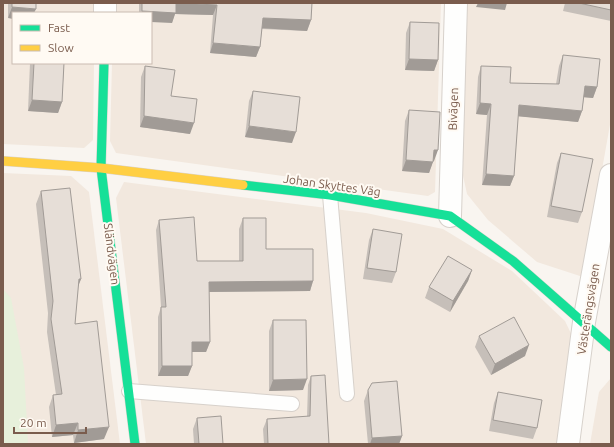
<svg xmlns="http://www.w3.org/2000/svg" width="614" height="447" font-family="Ubuntu,sans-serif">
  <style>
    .residential { fill: #f2e8de }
    .green { fill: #e7f0db }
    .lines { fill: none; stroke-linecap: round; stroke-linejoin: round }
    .lane-casing { stroke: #d7d1cb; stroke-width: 16 }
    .street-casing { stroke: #d7d1cb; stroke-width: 24 }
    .fast-casing { stroke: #d9d2cb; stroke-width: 10 }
    .slow-casing { stroke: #d9d2cb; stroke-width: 10 }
    .lane { stroke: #fefefd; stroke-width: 14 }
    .street { stroke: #fefefd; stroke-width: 22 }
    .fast { stroke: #16e098; stroke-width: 9 }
    .slow { stroke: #ffcf43; stroke-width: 9 }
    .wall { fill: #c6bfb9 }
    .shaded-wall { fill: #a19b96 }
    .building { fill: #e6ded7; stroke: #a19b96 }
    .labels { text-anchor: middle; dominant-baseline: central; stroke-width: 4; stroke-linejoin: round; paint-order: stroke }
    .street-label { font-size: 12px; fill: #7a5c4d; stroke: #fffaf3 }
  </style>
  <rect width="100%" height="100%" fill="#f9f5f0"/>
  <!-- residential -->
  <g class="residential">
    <polygon points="3,3 95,3 95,13 13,13 13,63 94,63 93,140 84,148 3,144"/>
    <polygon points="114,3 441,3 435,192 428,196 116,153 110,141 112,63 151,63 151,13 114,13"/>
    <polygon points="464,3 611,3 611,119 583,277 537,262 488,220 467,194 462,171"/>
    <polygon points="3,173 71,176 89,192 120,444 3,444"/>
    <polygon points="124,182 366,213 443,229 512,271 565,321 576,344 562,444 146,444 116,198"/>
    <polygon points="611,378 611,444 590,444 599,392"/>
  </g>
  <!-- green -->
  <polygon class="green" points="3,289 11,298 24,368 28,444 3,444"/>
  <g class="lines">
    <!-- lane casing -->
    <g class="lane-casing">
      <g id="lane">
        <polyline points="330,195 347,394"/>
        <polyline points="129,391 292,404"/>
      </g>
    </g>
    <!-- street casing -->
    <g class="street-casing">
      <g id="street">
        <polyline points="105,13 105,3"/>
        <polyline points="450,216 456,3"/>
        <polyline points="568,444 584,322 611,175"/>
      </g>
    </g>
    <!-- fast casing -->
    <g class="fast-casing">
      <g id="fast">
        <polyline points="104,63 101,168 135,444"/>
        <polyline points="243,185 330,195 450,216 513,261 611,347"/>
      </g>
    </g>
    <!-- slow casing -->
    <g class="slow-casing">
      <polyline id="slow" points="3,161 101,168 243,185"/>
    </g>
    <!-- lane -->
    <use href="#lane" class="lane"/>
    <!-- street -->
    <use href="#street" class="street"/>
    <!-- fast -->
    <use href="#fast" class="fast"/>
    <!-- slow -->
    <use href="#slow" class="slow"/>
  </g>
  <!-- wall -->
  <g class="wall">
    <polygon points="8,3 36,3 8,18"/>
    <polygon points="139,3 312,3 311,20 307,31 262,29 260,47 256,57 210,53 213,15 175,14 172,23 151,13 139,13"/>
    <polygon points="565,3 611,3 611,21 563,11"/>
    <polygon points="410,22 438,60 434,71 405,70 406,33"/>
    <polygon points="563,55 597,87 593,98 584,97 582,111 578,122 518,116 514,176 510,186 482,185 487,115 476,114 478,77 481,66 510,83 556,84 559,66"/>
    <polygon points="30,63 64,63 62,102 58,113 28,111"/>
    <polygon points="145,66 171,96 190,134 140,127 141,77"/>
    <polygon points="253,91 292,143 245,137 249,101"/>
    <polygon points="409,110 434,161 433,161 429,173 402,171 405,121"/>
    <polygon points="561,153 582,212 578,223 547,217 557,163"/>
    <polygon points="41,191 81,279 78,287 75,324 104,439 74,443 73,435 52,437 49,407 53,395 56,395 47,332 48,313 36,204"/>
    <polygon points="243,218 266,249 313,281 310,291 209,292 210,342 206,352 192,352 192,366 188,376 158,376 158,317 161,307 156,230 159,220 197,261 239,261 239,229"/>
    <polygon points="373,229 396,272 392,283 363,279 369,240"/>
    <polygon points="472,270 468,281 450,312 425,298 429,287"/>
    <polygon points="273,320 303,390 269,391 269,331"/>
    <polygon points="479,336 525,356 491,375 475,347"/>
    <polygon points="311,376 329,444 264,444 263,429 267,419 307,417 308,385"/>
    <polygon points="368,390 402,436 399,444 368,444 364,401"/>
    <polygon points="498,392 537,428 533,439 489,431 494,403"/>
    <polygon points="197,418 223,444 194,444 193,429"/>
  </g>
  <!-- shaded-wall -->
  <g class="shaded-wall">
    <polygon points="176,3 217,5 213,15 175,14 172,23 151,22 151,13 141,13 142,11"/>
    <polygon points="478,3 507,3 505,10 476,7"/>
    <polygon points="12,7 36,9 34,13 13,13 13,19 8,18"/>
    <polygon points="263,18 311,20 307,31 259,28"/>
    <polygon points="213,43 260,47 256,57 210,53"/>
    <polygon points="409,59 438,60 434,71 405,70"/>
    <polygon points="585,86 597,87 593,98 581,97"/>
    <polygon points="32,100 62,102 58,113 28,111"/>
    <polygon points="480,103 491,104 487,115 476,114"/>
    <polygon points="519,105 582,111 578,122 515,116"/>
    <polygon points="144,116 194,123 190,134 140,127"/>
    <polygon points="249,126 296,132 292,143 245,137"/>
    <polygon points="434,150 438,150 434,161 430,161"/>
    <polygon points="406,160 433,162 429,173 402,171"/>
    <polygon points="486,174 514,176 510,186 482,185"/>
    <polygon points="472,270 468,281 450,312 453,301"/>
    <polygon points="79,279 81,279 76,291"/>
    <polygon points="313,281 310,291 205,292 209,282"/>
    <polygon points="192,342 210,342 206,352 188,352"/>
    <polygon points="529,345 525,356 491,375 495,364"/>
    <polygon points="162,366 192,366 188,376 158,376"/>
    <polygon points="307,379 303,390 269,391 273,380"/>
    <polygon points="78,423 73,435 52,437 56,425"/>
    <polygon points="109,427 104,439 74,443 78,430"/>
    <polygon points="402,436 399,444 370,444 372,438"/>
  </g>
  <!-- building -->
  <g class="building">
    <polygon points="12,3 36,3 36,9 12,7"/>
    <polygon points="142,3 312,3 311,20 263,18 260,47 213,43 217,5 176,3 176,13 142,11"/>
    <polygon points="579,3 611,3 611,10"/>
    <polygon points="410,22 439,23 438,60 409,59"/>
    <polygon points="563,55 600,59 597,87 585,86 582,111 519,105 514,176 486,174 491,104 480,103 481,66 511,67 510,83 559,84"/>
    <polygon points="34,63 64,63 62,102 32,100"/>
    <polygon points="145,66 175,70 171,96 197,99 194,123 144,116"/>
    <polygon points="253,91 300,97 296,132 249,126"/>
    <polygon points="409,110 440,112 438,150 434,150 433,162 406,160"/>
    <polygon points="561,153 593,159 582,212 551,206"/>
    <polygon points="70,188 81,279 79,279 75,324 97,321 109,427 78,430 78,423 56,425 53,395 62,394 51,319 53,301 41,191"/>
    <polygon points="194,217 197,261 243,261 243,218 266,218 266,249 313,249 313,281 209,282 210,342 192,342 192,366 162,366 161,307 166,307 159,220"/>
    <polygon points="373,229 402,234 396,272 367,268"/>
    <polygon points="448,256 472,270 453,301 429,287"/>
    <polygon points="514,317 529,345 495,364 479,336"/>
    <polygon points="273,320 306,320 307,379 273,380"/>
    <polygon points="325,375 329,444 268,444 267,419 310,416 311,376"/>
    <polygon points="397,381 402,436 372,438 368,390 372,383"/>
    <polygon points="498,392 542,400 537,428 493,420"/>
    <polygon points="221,416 223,444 199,444 197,418"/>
  </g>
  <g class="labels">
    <!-- street labels -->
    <g class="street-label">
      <text transform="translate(453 109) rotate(-88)">Bivägen</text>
      <text transform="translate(332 185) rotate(8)">Johan Skyttes Väg</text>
      <text transform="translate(112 254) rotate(83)">Sländvägen</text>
      <text transform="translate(588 309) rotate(-81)">Västerängsvägen</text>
    </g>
  </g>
  <!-- border -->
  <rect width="614" height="447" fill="none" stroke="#7a5c4d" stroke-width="8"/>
  <!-- legend -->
  <rect x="12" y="12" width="140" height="52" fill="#fffaf3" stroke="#cabbb1"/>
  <rect x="20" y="25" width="20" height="6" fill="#16e098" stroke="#cabbb1"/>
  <text x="48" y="32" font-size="12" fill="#7a5c4d">Fast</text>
  <rect x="20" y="45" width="20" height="6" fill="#ffcf43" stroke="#cabbb1"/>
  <text x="48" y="52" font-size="12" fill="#7a5c4d">Slow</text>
  <!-- scale -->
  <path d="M14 427v6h72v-6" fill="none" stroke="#7a5c4d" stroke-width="2"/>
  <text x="20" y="427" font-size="12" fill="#7a5c4d" stroke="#fffaf3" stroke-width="3" paint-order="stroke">20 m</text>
</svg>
